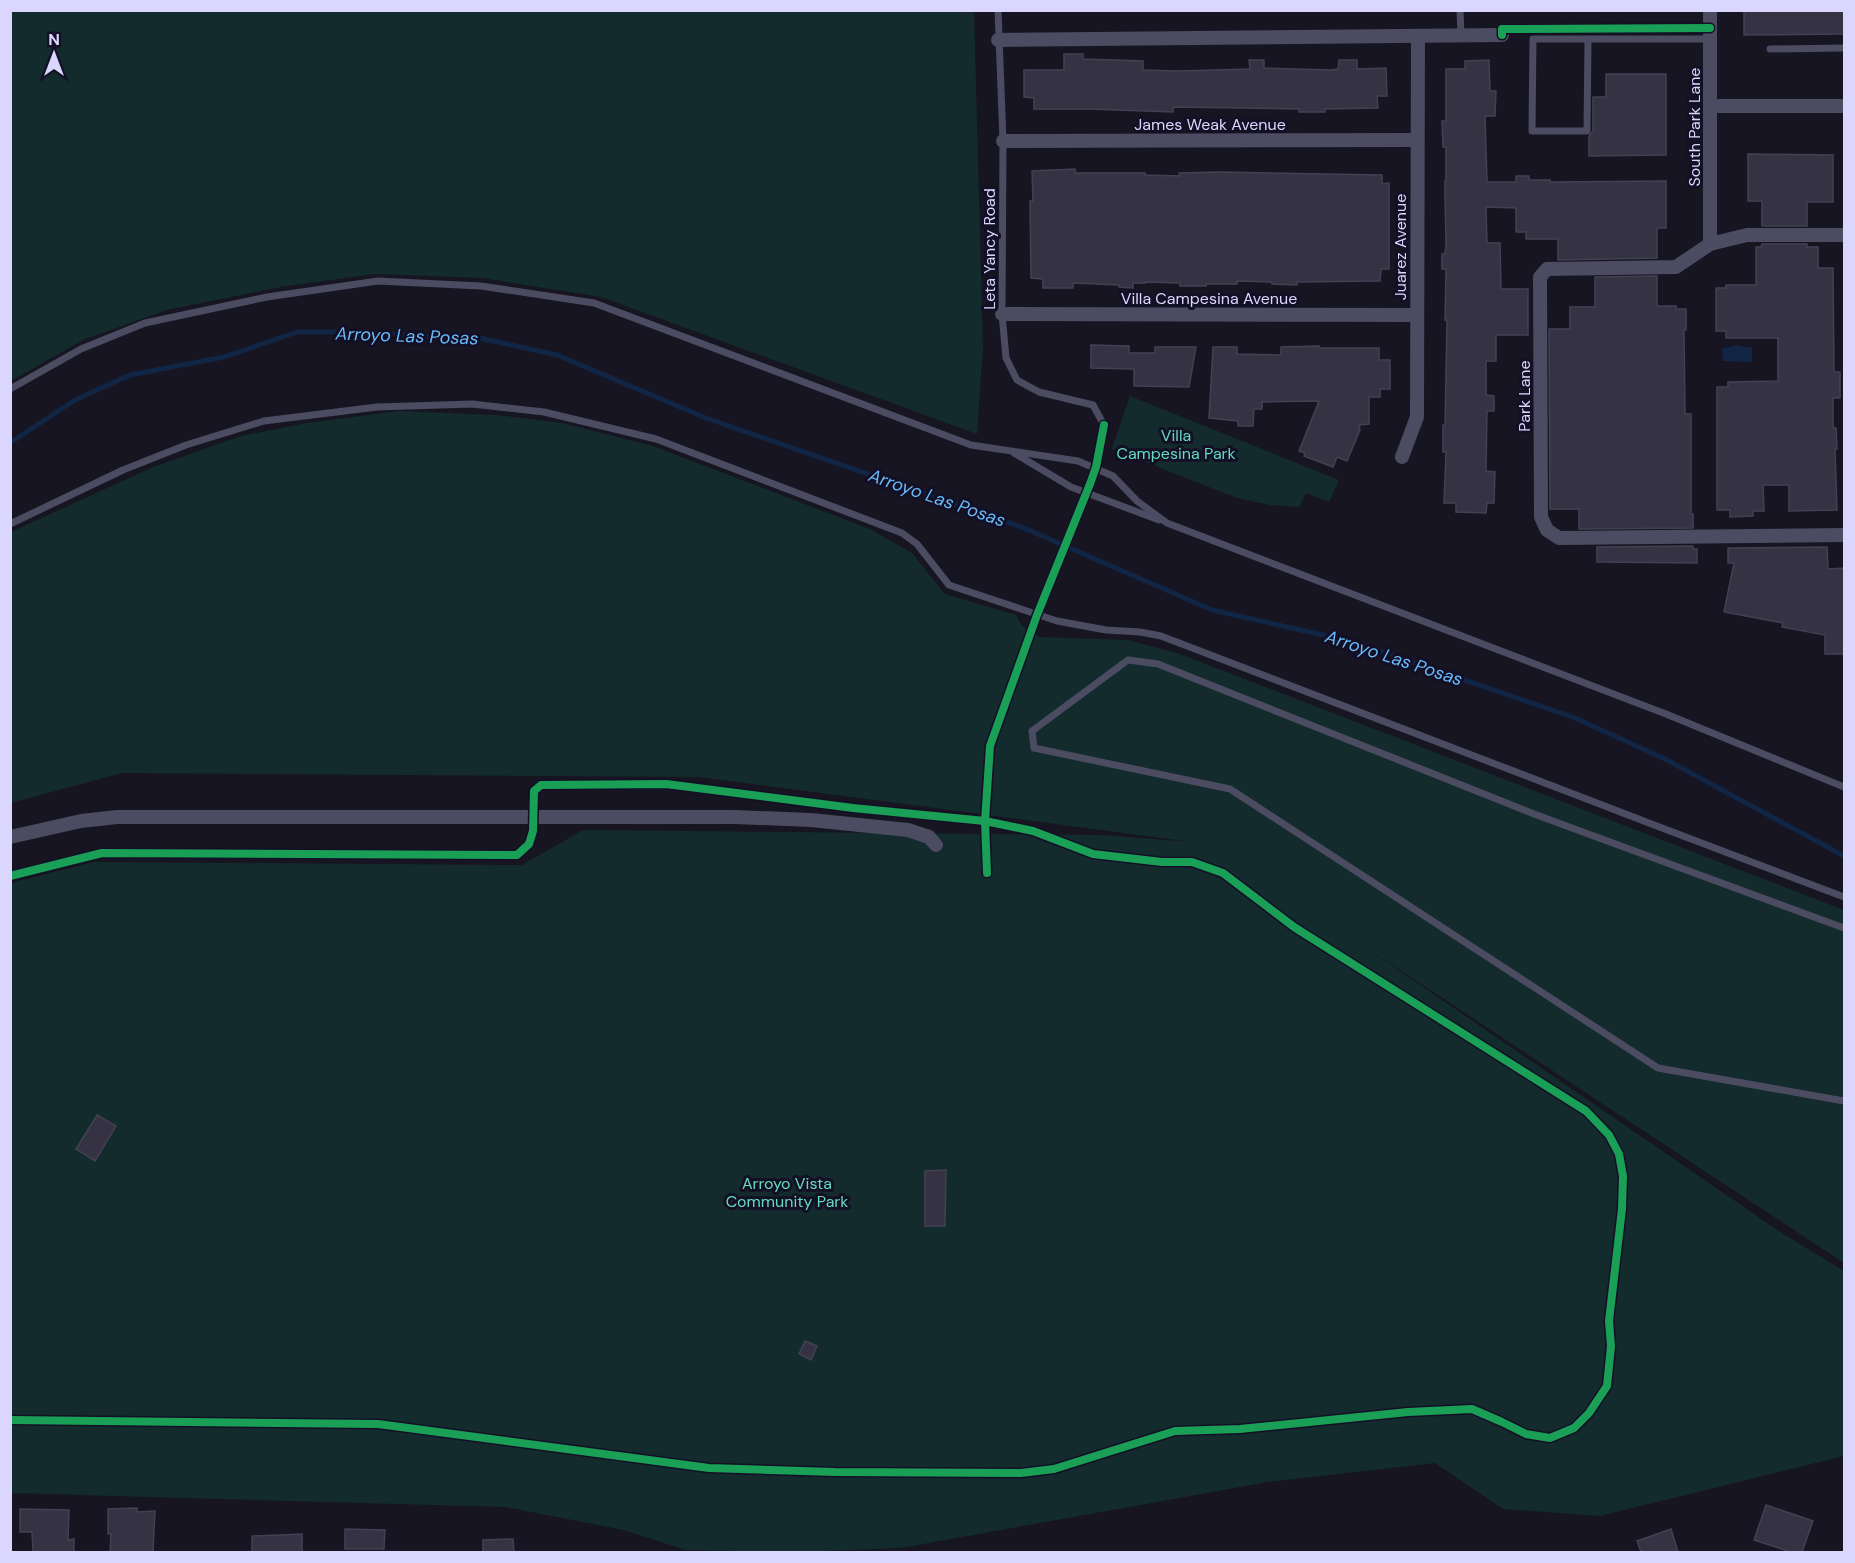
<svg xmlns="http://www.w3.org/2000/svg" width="1855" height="1563" font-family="'DM Sans',sans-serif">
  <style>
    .green { fill: #132b2c }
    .water { fill: #112545 }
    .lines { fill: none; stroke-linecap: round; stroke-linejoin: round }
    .stream { stroke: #112545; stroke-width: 5 }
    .building { fill: #353343; stroke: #434054; stroke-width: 1.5 }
    .service { stroke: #4b4b61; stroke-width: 7 }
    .minor { stroke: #4b4b61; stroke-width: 14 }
    .cycleway-casing { stroke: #131026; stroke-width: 11 }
    .cycleway { stroke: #1a9f57; stroke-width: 8 }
    .labels { text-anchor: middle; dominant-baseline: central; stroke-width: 6; stroke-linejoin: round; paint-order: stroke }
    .street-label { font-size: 16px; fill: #dad6fd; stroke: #131026 }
    .park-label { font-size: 16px; fill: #64dbbb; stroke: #131026 }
    .water-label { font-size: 18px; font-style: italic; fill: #68baf9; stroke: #131026 }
  </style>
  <rect width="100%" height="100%" fill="#161521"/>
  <!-- green -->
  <g class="green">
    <polygon points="11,10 974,11 983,348 977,434 601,297 482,278 374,274 281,287 167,310 83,340 11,381"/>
    <polygon points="1130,396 1339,480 1329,502 1306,493 1299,507 1270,505 1237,498 1112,449"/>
    <polygon points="399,411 497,415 562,423 653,446 870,529 912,553 945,594 1016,615 1022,626 1040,637 1128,640 1177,653 1844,910 1844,1263 1365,947 1782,1233 1844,1271 1844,1456 1600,1516 1503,1509 1435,1463 1268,1482 901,1548 798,1552 685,1550 624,1530 505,1507 11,1493 11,883 94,862 522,865 583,830 1102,835 1192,842 699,777 122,773 11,803 11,532 153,467 241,436 306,423"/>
  </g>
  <!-- water -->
  <polygon class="water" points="1737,345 1744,347 1752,347 1752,362 1723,361 1722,348 1730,347"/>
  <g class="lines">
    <!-- stream -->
    <polyline class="stream" points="10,443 75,400 130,375 224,357 297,332 369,332 417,336 475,337 557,355 706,418 1024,528 1212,610 1354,642 1575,718 1665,759 1844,856"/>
  </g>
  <!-- building -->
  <g class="building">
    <polygon points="1744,10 1845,10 1845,34 1744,35"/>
    <polygon points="1064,54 1083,54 1083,59 1143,61 1143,70 1178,71 1250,69 1249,60 1264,60 1264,68 1331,70 1338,69 1339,60 1357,60 1357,69 1386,68 1387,96 1377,96 1378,108 1325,109 1325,112 1299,112 1299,109 1173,107 1173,112 1090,109 1034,109 1034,98 1024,97 1024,70 1064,70"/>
    <polygon points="1489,60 1490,91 1496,91 1495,116 1485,116 1487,182 1516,182 1516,176 1529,176 1529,180 1550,180 1550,182 1666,181 1666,228 1657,228 1657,258 1558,260 1558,239 1526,239 1526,232 1516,232 1516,208 1486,207 1487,243 1500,243 1501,289 1528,289 1528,335 1496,335 1496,361 1486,361 1486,395 1494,396 1494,411 1487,411 1486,471 1495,472 1494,503 1487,503 1486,513 1456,512 1456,503 1444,503 1446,452 1443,452 1443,425 1445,425 1447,320 1445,320 1446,269 1442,269 1442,254 1445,254 1446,243 1445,198 1445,181 1446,181 1446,147 1443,147 1442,121 1446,121 1446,69 1465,69 1465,61"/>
    <polygon points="1606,74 1666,74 1666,155 1589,156 1589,136 1593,131 1593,97 1606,97"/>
    <polygon points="1748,154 1833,155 1833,202 1807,202 1807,226 1762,226 1762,201 1748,201"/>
    <polygon points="1075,169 1075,173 1145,173 1145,175 1180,176 1179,173 1220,172 1382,175 1382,184 1389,183 1389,269 1381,269 1380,281 1297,282 1297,285 1272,284 1272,282 1237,281 1237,284 1206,284 1206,286 1180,286 1180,283 1145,282 1145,283 1133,283 1133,288 1119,287 1119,285 1073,283 1073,288 1043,288 1043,279 1031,278 1030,201 1033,201 1032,171"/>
    <polygon points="1762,244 1807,244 1807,247 1818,247 1818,268 1833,268 1834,372 1840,372 1840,398 1833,398 1833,428 1836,428 1837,449 1835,449 1837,510 1789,511 1789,485 1763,485 1764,511 1753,511 1753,516 1730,517 1730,510 1717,510 1717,387 1728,387 1728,382 1778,381 1778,338 1726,338 1726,331 1716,331 1716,288 1726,288 1726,285 1756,285 1756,247 1761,247"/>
    <polygon points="1657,276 1657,306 1676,306 1676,309 1686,309 1686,330 1684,330 1685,414 1691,414 1691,514 1693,514 1693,528 1579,529 1579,509 1550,509 1549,329 1570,329 1570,307 1595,307 1595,277"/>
    <polygon points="1091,345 1129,346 1129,353 1155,353 1155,347 1196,347 1189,387 1134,386 1134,369 1091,368"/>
    <polygon points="1319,346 1320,348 1379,348 1379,360 1390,360 1390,389 1380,389 1380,397 1369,397 1369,424 1359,425 1360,430 1347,461 1337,457 1333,467 1304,456 1305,453 1299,451 1319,401 1262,402 1262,409 1254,409 1253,426 1238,426 1238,421 1209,418 1213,347 1237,347 1237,354 1281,355 1281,347"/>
    <polygon points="1693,546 1693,549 1697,549 1697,563 1597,562 1597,547"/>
    <polygon points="1827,547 1828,569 1845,568 1845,654 1825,654 1825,635 1782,627 1783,623 1724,612 1734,563 1728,563 1728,548"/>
    <polygon points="97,1115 116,1126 95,1161 76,1149"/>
    <polygon points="946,1170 945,1226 925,1226 925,1171"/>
    <polygon points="805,1341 817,1346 811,1360 799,1354"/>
    <polygon points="1766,1505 1813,1521 1802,1552 1791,1552 1754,1540"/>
    <polygon points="137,1508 137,1512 155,1511 153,1552 110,1552 111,1534 108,1534 108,1509"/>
    <polygon points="20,1509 69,1510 68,1540 74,1539 74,1552 33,1552 32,1532 20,1532"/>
    <polygon points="345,1529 385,1530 384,1549 345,1549"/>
    <polygon points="1671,1529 1678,1552 1641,1552 1637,1541"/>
    <polygon points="302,1534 302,1552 252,1552 252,1536"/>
    <polygon points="513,1539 514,1552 483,1552 483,1540"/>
  </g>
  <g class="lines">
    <!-- service -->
    <g class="service">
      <polyline points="998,10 1003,141 1002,314 1006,358 1017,380 1039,392 1093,405 1104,425"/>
      <polyline points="1460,10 1461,35"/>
      <polyline points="1588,39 1587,131 1532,131 1533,39 1710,39"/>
      <polyline points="1770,49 1844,48"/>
      <polyline points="10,389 81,349 145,323 267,297 378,281 481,286 594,303 971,445 1078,461 1113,476 1137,501 1167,523 1666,714 1844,787"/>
      <polyline points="1014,453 1071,487 1159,520"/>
      <path d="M10 524 123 470 186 445 264 421 377 407 472 404 544 412 656 439 902 533 917 544 949 585 1057 621 1106 630 1140 632 1161 636C1389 723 1616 811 1844 897"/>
      <polyline points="1844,928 1534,814 1158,664 1128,660 1032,731 1034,748 1230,789 1658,1068 1844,1101"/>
    </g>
    <!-- minor -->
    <g class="minor">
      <polyline points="998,40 1502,35"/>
      <polyline points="1710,106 1844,106"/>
      <polyline points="1003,141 1417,140"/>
      <polyline points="1844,235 1747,235 1710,244 1676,267 1547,269 1540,277 1541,517 1547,530 1559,538 1844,535"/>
      <polyline points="1710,244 1710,10"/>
      <polyline points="1002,314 1416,315"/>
      <polyline points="1402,457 1417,417 1418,36"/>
      <polyline points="10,837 81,821 117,817 735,817 811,820 908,830 929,837 936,845"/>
    </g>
    <!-- cycleway casing -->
    <g class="cycleway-casing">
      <g id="cycleway">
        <polyline points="1502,35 1502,29 1710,28"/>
        <polyline points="987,873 985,821 990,746 1037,615 1090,484 1096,467 1104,425"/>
        <polyline points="10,876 102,853 517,855 529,844 533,831 534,791 541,785 666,784 853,808 985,821 1033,831 1093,854 1162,862 1192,862 1223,873 1294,927 1586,1111 1609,1135 1619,1154 1623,1176 1622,1209 1609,1321 1611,1346 1607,1386 1589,1413 1574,1428 1550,1438 1526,1434 1502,1422 1472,1409 1408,1412 1240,1429 1175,1431 1054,1469 1021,1473 835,1472 709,1468 378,1424 10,1420"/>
      </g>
    </g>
    <!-- cycleway -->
    <use href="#cycleway" class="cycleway"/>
  </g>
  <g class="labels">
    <!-- street labels -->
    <g class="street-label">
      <text x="1210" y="124">James Weak Avenue</text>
      <text transform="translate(1694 127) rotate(-90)">South Park Lane</text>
      <text transform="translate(1400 247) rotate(-90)">Juarez Avenue</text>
      <text transform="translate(989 249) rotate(-90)">Leta Yancy Road</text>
      <text x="1209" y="298">Villa Campesina Avenue</text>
      <text transform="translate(1524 396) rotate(-90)">Park Lane</text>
    </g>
    <!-- park labels -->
    <g class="park-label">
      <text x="1176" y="435">Villa<tspan x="1176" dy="18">Campesina Park</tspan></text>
      <text x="787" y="1183">Arroyo Vista<tspan x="787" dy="18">Community Park</tspan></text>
    </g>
    <!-- water labels -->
    <g class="water-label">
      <text transform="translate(407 336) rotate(2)">Arroyo Las Posas</text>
      <text transform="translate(937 498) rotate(19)">Arroyo Las Posas</text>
      <text transform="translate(1394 658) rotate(18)">Arroyo Las Posas</text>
    </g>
  </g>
  <!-- border -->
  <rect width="1855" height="1563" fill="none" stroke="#dad6fd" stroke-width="24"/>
  <!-- north arrow -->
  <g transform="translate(54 54)" stroke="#131026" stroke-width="4.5" paint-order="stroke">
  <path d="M0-4.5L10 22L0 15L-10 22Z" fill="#dad6fd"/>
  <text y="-9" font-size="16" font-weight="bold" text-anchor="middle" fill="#dad6fd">N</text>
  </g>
</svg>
